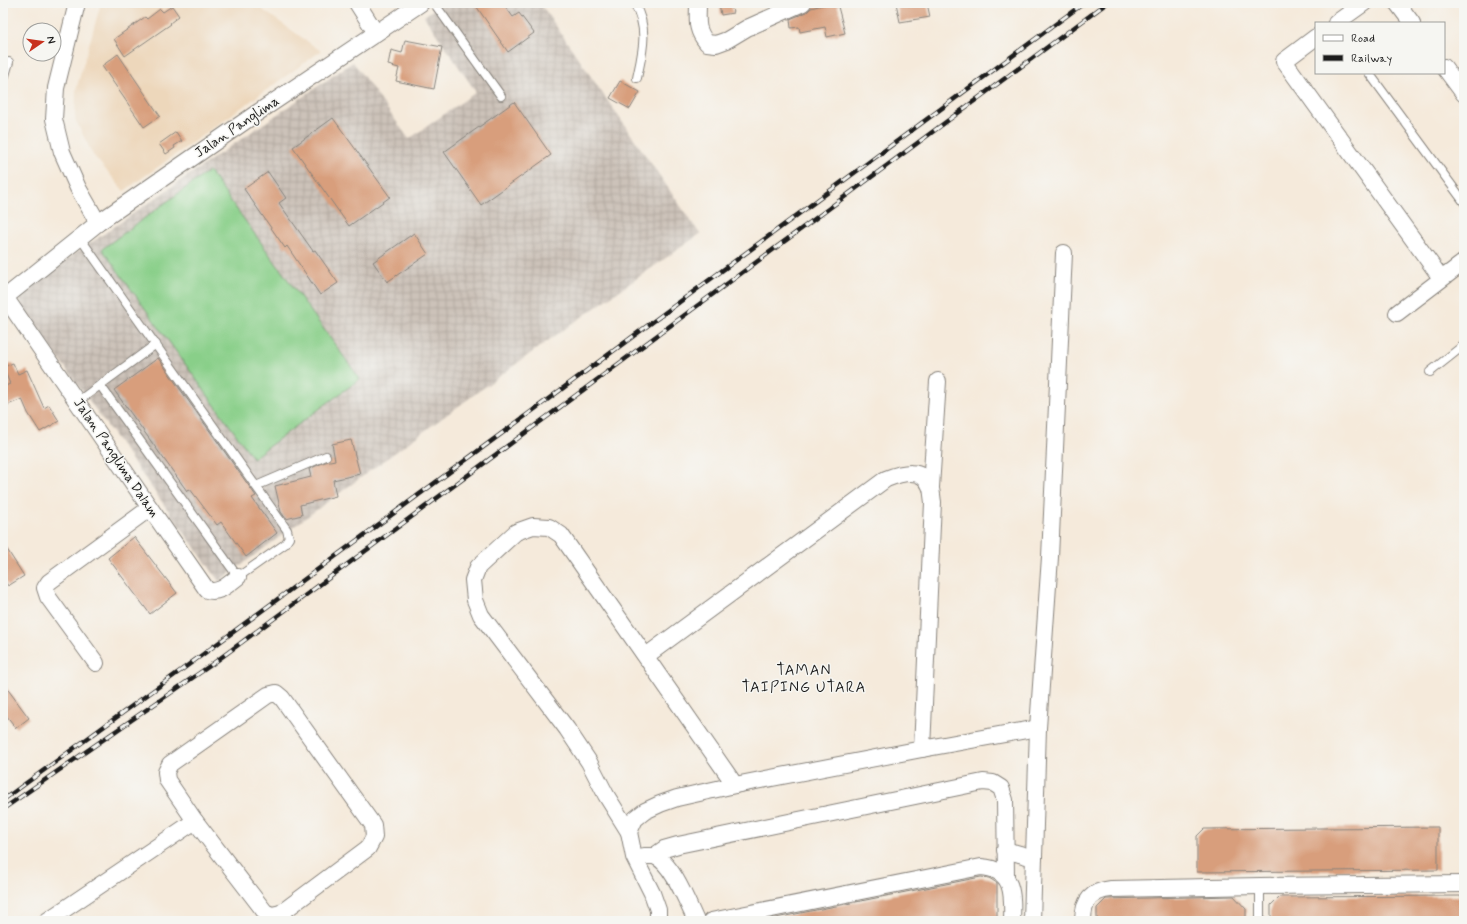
<svg xmlns="http://www.w3.org/2000/svg" width="1467" height="924" font-family="Mynerve,sans-serif">
  <style>
    .built { fill: #edd7bb }
    .industrial { fill: url(#industrial-grid) }
    .pitch { fill: #89cf89; stroke: #527652 }
    .building { fill: #d89e7b }
    .lines { fill: none; stroke-linecap: round; stroke-linejoin: round }
    .service-casing { stroke: #88837c; stroke-width: 10 }
    .minor-casing { stroke: #88837c; stroke-width: 18 }
    .service { stroke: #fff; stroke-width: 8 }
    .minor { stroke: #fff; stroke-width: 16 }
    .rail-casing { stroke: #1c1c1c; stroke-width: 4.5 }
    .rail { stroke: #f6f6f2; stroke-width: 3; stroke-dasharray: 9; stroke-linecap: butt }
    .labels { text-anchor: middle; dominant-baseline: central; stroke-width: 3; stroke-linejoin: round; paint-order: stroke }
    .street-label { font-size: 14px; fill: #1c1c1c; stroke: #f6f6f2 }
    .neighbourhood-label { font-size: 15px; letter-spacing: 1px; fill: #1c1c1c; stroke: #f6f6f2 }
  </style>
  <defs>
    <pattern id="industrial-grid" width="8" height="8" patternUnits="userSpaceOnUse"><rect width="8" height="8" fill="#ccc2b9"/><path d="M0 4h8M4 0v8" fill="none" stroke="#afa69e"/></pattern>
  </defs>
  <rect width="100%" height="100%" fill="#f6f6f2"/>
  <filter id="ink" filterUnits="userSpaceOnUse"><feTurbulence type="fractalNoise" baseFrequency=".025" numOctaves="2"/><feDisplacementMap in="SourceGraphic" scale="8" xChannelSelector="R" yChannelSelector="G"/><feConvolveMatrix kernelMatrix="1 2 1 2 8 2 1 2 1" color-interpolation-filters="sRGB"/></filter>
  <filter id="wash" filterUnits="userSpaceOnUse"><feTurbulence type="fractalNoise" baseFrequency=".012" numOctaves="4" result="noise"/><feDisplacementMap in="SourceGraphic" scale="16" xChannelSelector="R" yChannelSelector="G"/><feGaussianBlur stdDeviation="0.9" result="paint"/><feColorMatrix in="noise" values="0 0 0 0 0 0 0 0 0 0 0 0 0 0 0 0 0 1.4 0 .05"/><feComposite in="paint" operator="in"/></filter>
  <g filter="url(#wash)">
    <rect width="100%" height="100%" fill="#f5eadb"/>
    <!-- built -->
    <polygon class="built" points="101,3 253,3 321,51 124,191 93,155 75,119 76,90"/>
    <!-- industrial -->
    <polygon class="industrial" points="443,3 540,3 700,234 549,340 219,581 23,309 20,298 24,289 353,62 409,139 476,92 424,16"/>
    <!-- pitch -->
    <polygon class="pitch" points="209,171 360,379 253,458 102,249"/>
    <g id="blocks">
      <!-- building -->
      <g class="building">
        <polygon points="474,3 503,3 513,17 519,13 534,33 508,52"/>
        <polygon points="719,3 731,3 733,13 721,15"/>
        <polygon points="830,3 837,3 845,33 827,37 825,27 800,32 799,27 791,28 790,19 807,12 811,8"/>
        <polygon points="896,3 927,3 930,17 900,22"/>
        <polygon points="172,6 179,16 170,23 171,24 125,56 114,39 145,17 147,19 160,9 163,12"/>
        <polygon points="405,40 442,47 434,89 396,81 399,68 388,65 391,50 402,53"/>
        <polygon points="118,54 160,116 144,127 102,66"/>
        <polygon points="620,81 640,92 630,109 610,98"/>
        <polygon points="514,102 551,155 481,205 444,152"/>
        <polygon points="333,118 390,197 349,226 293,147"/>
        <polygon points="176,132 182,141 174,146 175,148 166,154 159,144"/>
        <polygon points="268,172 286,198 279,203 313,251 315,250 338,283 320,295 287,246 285,248 244,189"/>
        <polygon points="414,233 428,254 387,282 373,262"/>
        <polygon points="158,358 256,496 252,498 277,533 246,557 221,522 217,525 190,489 187,491 114,390"/>
        <polygon points="13,363 18,374 27,370 44,408 49,405 59,421 40,432 28,413 22,399 3,407 3,387 10,384 3,367"/>
        <polygon points="351,440 360,474 333,480 336,496 300,505 302,515 286,519 281,512 275,486 311,477 309,469 325,462 335,460 332,444"/>
        <polygon points="134,537 177,593 150,614 108,558"/>
        <polygon points="3,543 24,576 8,586 3,578"/>
        <polygon points="3,683 29,718 16,728 3,711"/>
        <polygon points="1438,827 1438,870 1197,872 1197,836 1204,829"/>
        <polygon points="981,877 989,878 997,883 997,921 772,921 771,919"/>
        <polygon points="1234,896 1246,909 1246,921 1097,921 1097,908 1106,899"/>
        <polygon points="1460,896 1464,901 1464,921 1271,921 1271,905 1279,897"/>
      </g>
    </g>
  </g>
  <g filter="url(#ink)">
    <use href="#blocks" fill-opacity="0" stroke="#88837c" stroke-width="1"/>
    <g class="lines">
      <!-- service casing -->
      <g class="service-casing">
        <g id="service">
          <polyline points="434,3 501,96"/>
          <path d="M634 3C649 29 643 50 637 78"/>
          <polyline points="1369,73 1464,202"/>
          <polyline points="3,82 9,62"/>
          <polyline points="80,238 287,530 289,538 285,544 238,577 100,385"/>
          <polyline points="1430,372 1464,345"/>
          <polyline points="77,402 156,344"/>
          <polyline points="256,486 326,456"/>
          <polyline points="1260,921 1260,886"/>
        </g>
      </g>
      <!-- minor casing -->
      <g class="minor-casing">
        <g id="minor">
          <polyline points="77,3 56,88 54,119 62,152 78,188 98,223"/>
          <polyline points="357,3 376,33"/>
          <path d="M698 3C698 20 695 29 707 43L716 44 727 40 747 28 803 3"/>
          <polyline points="1397,3 1412,23"/>
          <polyline points="1336,23 1364,3"/>
          <polyline points="1316,37 1284,61 1441,278"/>
          <polyline points="1444,67 1464,94"/>
          <path d="M5 297 150 508 207 590C220 594 228 584 238 577"/>
          <polyline points="3,299 98,223 254,115 421,3"/>
          <polyline points="1397,313 1464,262"/>
          <polyline points="931,487 938,381"/>
          <path d="M646 656 886 479C902 473 922 467 930 486 932 490 932 497 933 502L922 749"/>
          <polyline points="96,663 48,597 45,588 49,582 150,508"/>
          <polygon points="276,693 282,698 373,825 374,837 368,848 281,913 272,915 265,912 195,821 167,780 166,772 170,764 268,695"/>
          <polyline points="629,832 606,795 589,762 567,729 481,615 475,600 473,580 478,567 516,532 533,526 549,527 561,535 735,785"/>
          <polyline points="1005,850 1034,858"/>
          <path d="M644 856C647 856 651 856 654 856 672 862 688 904 696 921"/>
          <polyline points="654,856 664,849 678,845 983,782 993,783 1001,788 1005,800 1006,877"/>
          <polyline points="47,921 195,821"/>
          <polyline points="658,921 658,910 652,893 634,857 629,832 635,819 645,811 660,804 677,798 735,785 922,749 1038,728"/>
          <path d="M711 921 981 867C1014 869 1013 895 1012 921"/>
          <polyline points="1032,921 1038,728 1050,557 1064,253"/>
          <path d="M1083 921C1083 901 1091 891 1111 889L1260 886 1464 884"/>
        </g>
      </g>
      <!-- service -->
      <use href="#service" class="service"/>
      <!-- minor -->
      <use href="#minor" class="minor"/>
      <!-- rail casing -->
      <g class="rail-casing">
        <g id="rail">
          <polyline points="3,800 202,655 1084,3"/>
          <polyline points="3,809 211,665 1107,3"/>
        </g>
      </g>
      <!-- rail -->
      <use href="#rail" class="rail"/>
    </g>
  </g>
  <g class="labels">
    <!-- street labels -->
    <g class="street-label">
      <text transform="translate(237 127) rotate(-34)">Jalan Panglima</text>
      <text transform="translate(116 458) rotate(56)">Jalan Panglima Dalam</text>
    </g>
    <!-- neighbourhood labels -->
    <g class="neighbourhood-label">
      <text x="804" y="671">TAMAN<tspan x="804" dy="17">TAIPING UTARA</tspan></text>
    </g>
  </g>
  <!-- margin -->
  <rect width="1467" height="924" fill="none" stroke="#f6f6f2" stroke-width="16"/>
  <!-- legend -->
  <rect x="1315" y="22" width="130" height="52" fill="#f6f6f2" stroke="#9f9f9c"/>
  <rect x="1323" y="35" width="20" height="6" fill="#ffffff" stroke="#9f9f9c"/>
  <text x="1351" y="42" font-size="12" fill="#1c1c1c">Road</text>
  <rect x="1323" y="55" width="20" height="6" fill="#1c1c1c" stroke="#9f9f9c"/>
  <text x="1351" y="62" font-size="12" fill="#1c1c1c">Railway</text>
  <!-- north arrow -->
  <g transform="translate(42 42) rotate(77)"><circle r="19" fill="#f6f6f2" stroke="#9f9f9c"/>
  <path d="M0-3L7 15L0 10L-7 15Z" fill="#c8321e"/>
  <text y="-6" font-size="11" font-weight="bold" text-anchor="middle" fill="#1c1c1c">N</text>
  </g>
</svg>
